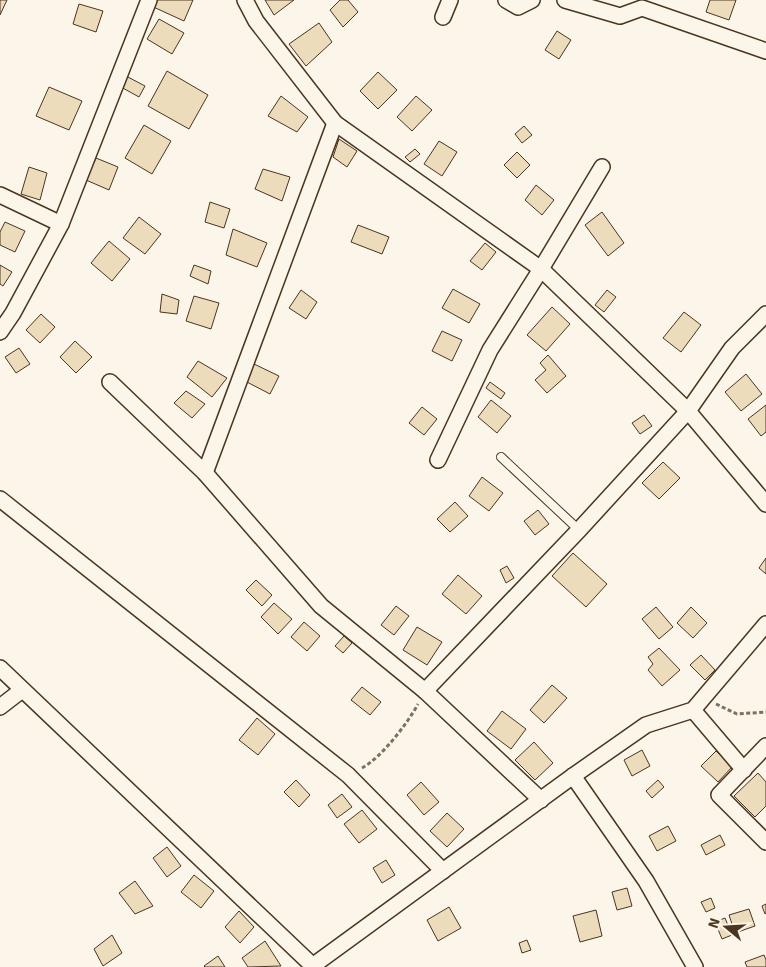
<svg xmlns="http://www.w3.org/2000/svg" width="766" height="967" font-family="Signika,sans-serif">
  <style>
    .building { fill: #ecdcbc; stroke: #4a3520 }
    .lines { fill: none; stroke-linecap: round; stroke-linejoin: round }
    .service-casing { stroke: #4a3520; stroke-width: 10 }
    .minor-casing { stroke: #4a3520; stroke-width: 18 }
    .path { stroke: #7f6f5c; stroke-width: 3; stroke-dasharray: 4 2.5; stroke-linecap: butt }
    .service { stroke: #fbf6e9; stroke-width: 8 }
    .minor { stroke: #fbf6e9; stroke-width: 15 }
  </style>
  <rect width="100%" height="100%" fill="#fbf6e9"/>
  <!-- building -->
  <g class="building">
    <polygon points="0,0 7,0 0,15"/>
    <polygon points="152,0 193,0 184,21 149,5"/>
    <polygon points="265,0 294,0 274,15"/>
    <polygon points="340,0 348,0 358,12 343,27 330,10"/>
    <polygon points="710,0 736,0 729,20 706,12"/>
    <polygon points="79,4 103,11 96,32 73,24"/>
    <polygon points="159,19 184,33 172,54 147,39"/>
    <polygon points="319,23 332,42 306,66 289,44"/>
    <polygon points="557,31 571,40 559,59 545,50"/>
    <polygon points="167,71 208,95 189,129 148,106"/>
    <polygon points="378,72 397,90 378,109 360,91"/>
    <polygon points="126,76 145,86 139,97 121,87"/>
    <polygon points="49,87 82,101 69,130 36,116"/>
    <polygon points="281,96 308,117 297,132 268,116"/>
    <polygon points="416,96 432,110 412,131 397,117"/>
    <polygon points="144,125 171,141 152,174 125,158"/>
    <polygon points="524,126 532,135 522,143 515,134"/>
    <polygon points="339,139 357,151 347,167 333,157"/>
    <polygon points="439,141 457,152 442,176 424,164"/>
    <polygon points="415,149 420,154 410,162 405,157"/>
    <polygon points="517,152 530,165 517,178 504,165"/>
    <polygon points="96,158 118,167 109,190 86,180"/>
    <polygon points="29,167 47,173 40,200 21,194"/>
    <polygon points="263,169 290,177 282,201 255,189"/>
    <polygon points="536,185 554,200 542,215 525,200"/>
    <polygon points="210,202 230,209 224,228 205,222"/>
    <polygon points="602,212 624,243 608,256 585,225"/>
    <polygon points="139,217 161,234 145,254 123,238"/>
    <polygon points="5,222 25,231 15,252 0,245 0,232"/>
    <polygon points="358,225 389,237 382,254 351,242"/>
    <polygon points="233,229 267,243 257,267 226,255"/>
    <polygon points="109,241 130,259 112,281 91,263"/>
    <polygon points="485,243 496,252 482,270 470,261"/>
    <polygon points="0,265 12,272 3,286 0,284"/>
    <polygon points="194,265 211,271 208,284 190,276"/>
    <polygon points="453,289 480,304 469,323 442,308"/>
    <polygon points="301,290 317,302 306,319 289,308"/>
    <polygon points="607,290 616,297 604,312 595,305"/>
    <polygon points="162,294 179,300 177,314 160,312"/>
    <polygon points="194,296 219,303 211,329 186,321"/>
    <polygon points="552,307 570,324 546,351 527,335"/>
    <polygon points="684,312 701,325 681,352 663,338"/>
    <polygon points="41,314 55,327 40,343 26,330"/>
    <polygon points="442,331 462,340 452,361 432,351"/>
    <polygon points="75,341 92,357 76,373 60,357"/>
    <polygon points="19,348 30,364 16,373 5,357"/>
    <polygon points="548,355 566,376 547,393 535,380 546,370 540,363"/>
    <polygon points="198,361 227,378 212,397 187,377"/>
    <polygon points="254,364 279,376 270,394 245,381"/>
    <polygon points="746,374 762,394 741,411 725,392"/>
    <polygon points="490,382 505,393 501,399 486,388"/>
    <polygon points="186,391 205,404 192,418 174,403"/>
    <polygon points="491,400 511,416 497,433 478,417"/>
    <polygon points="766,405 766,432 761,436 748,419"/>
    <polygon points="422,407 437,419 424,435 409,423"/>
    <polygon points="644,415 652,426 640,434 632,423"/>
    <polygon points="663,462 680,478 659,499 642,483"/>
    <polygon points="482,477 503,493 489,511 469,496"/>
    <polygon points="455,502 468,516 450,532 437,519"/>
    <polygon points="538,510 549,524 535,535 524,521"/>
    <polygon points="573,553 607,584 586,607 552,576"/>
    <polygon points="766,558 766,574 759,568"/>
    <polygon points="507,566 514,578 506,583 500,570"/>
    <polygon points="458,575 482,596 466,614 442,594"/>
    <polygon points="256,580 272,595 262,606 246,590"/>
    <polygon points="274,603 292,619 278,634 261,617"/>
    <polygon points="396,606 409,616 394,635 381,625"/>
    <polygon points="656,607 673,627 659,639 642,619"/>
    <polygon points="691,607 707,623 693,638 677,623"/>
    <polygon points="304,622 320,636 307,651 291,637"/>
    <polygon points="417,627 442,642 427,665 403,650"/>
    <polygon points="344,636 352,643 343,653 335,646"/>
    <polygon points="659,648 680,670 662,686 648,670 653,664 648,657"/>
    <polygon points="701,655 715,670 705,680 690,665"/>
    <polygon points="552,685 567,698 544,723 530,710"/>
    <polygon points="362,687 381,702 370,715 351,700"/>
    <polygon points="502,711 526,729 511,749 487,731"/>
    <polygon points="257,718 275,734 258,755 239,740"/>
    <polygon points="534,742 553,763 535,780 515,760"/>
    <polygon points="642,750 650,766 632,776 624,760"/>
    <polygon points="716,751 732,767 718,782 701,766"/>
    <polygon points="758,773 766,782 766,806 755,817 734,796"/>
    <polygon points="296,780 310,795 299,807 284,792"/>
    <polygon points="658,780 664,787 652,798 646,791"/>
    <polygon points="421,782 439,802 424,815 407,795"/>
    <polygon points="342,794 352,807 337,818 328,805"/>
    <polygon points="362,810 377,829 359,843 344,824"/>
    <polygon points="447,813 464,829 447,847 430,831"/>
    <polygon points="668,826 676,841 657,851 649,836"/>
    <polygon points="720,835 725,845 706,855 701,845"/>
    <polygon points="167,847 181,866 167,877 153,858"/>
    <polygon points="386,860 395,875 382,883 373,868"/>
    <polygon points="194,875 214,891 201,908 181,892"/>
    <polygon points="135,881 153,906 135,914 119,893"/>
    <polygon points="627,888 632,906 617,910 612,892"/>
    <polygon points="711,898 715,908 706,912 701,902"/>
    <polygon points="766,904 766,913 765,914 762,906"/>
    <polygon points="449,907 461,928 438,941 427,920"/>
    <polygon points="749,909 755,926 735,933 729,915"/>
    <polygon points="596,910 602,936 580,942 573,916"/>
    <polygon points="239,911 254,927 240,943 225,927"/>
    <polygon points="725,918 732,935 722,939 715,922"/>
    <polygon points="112,935 122,953 103,966 94,949"/>
    <polygon points="527,940 531,950 522,953 519,943"/>
    <polygon points="265,941 281,966 248,967 242,958"/>
    <polygon points="764,955 766,960 766,967 747,967 745,962"/>
    <polygon points="218,956 225,967 205,967 204,966"/>
  </g>
  <g class="lines">
    <!-- service casing -->
    <g class="service-casing">
      <polyline id="service" points="501,457 579,530"/>
    </g>
    <!-- minor casing -->
    <g class="minor-casing">
      <g id="minor">
        <polyline points="245,0 256,21 335,123 541,269 688,411 766,504"/>
        <polyline points="506,0 518,7 532,0"/>
        <polyline points="565,0 620,16 642,8 766,51"/>
        <polyline points="443,17 450,0"/>
        <polyline points="0,195 61,224"/>
        <polyline points="0,332 13,313 61,224 149,0"/>
        <polyline points="110,382 205,473 321,606 425,691 579,530 688,411 732,348 766,314"/>
        <polyline points="438,460 490,350 541,269 602,167"/>
        <polyline points="205,473 335,123"/>
        <polyline points="0,499 348,775 443,871"/>
        <polyline points="0,668 314,967"/>
        <polyline points="425,691 541,800"/>
        <polyline points="0,707 22,690"/>
        <polyline points="693,710 744,770"/>
        <polyline points="766,746 719,795 766,842"/>
        <polyline points="573,776 646,881 695,967"/>
        <polyline points="311,967 573,776 646,725 693,710 766,624"/>
      </g>
    </g>
    <!-- path -->
    <g class="path">
      <polyline points="716,704 737,714 766,712"/>
      <path d="M362 768C382 757 407 724 418 704"/>
    </g>
    <!-- service -->
    <use href="#service" class="service"/>
    <!-- minor -->
    <use href="#minor" class="minor"/>
  </g>
  <!-- north arrow -->
  <g transform="translate(726 927) rotate(288)" stroke="#fbf6e9" stroke-width="4" paint-order="stroke">
  <path d="M0-4L9 19L0 12L-9 19Z" fill="#4a3520"/>
  <text y="-8" font-size="14" font-weight="bold" text-anchor="middle" fill="#4a3520">N</text>
  </g>
</svg>
